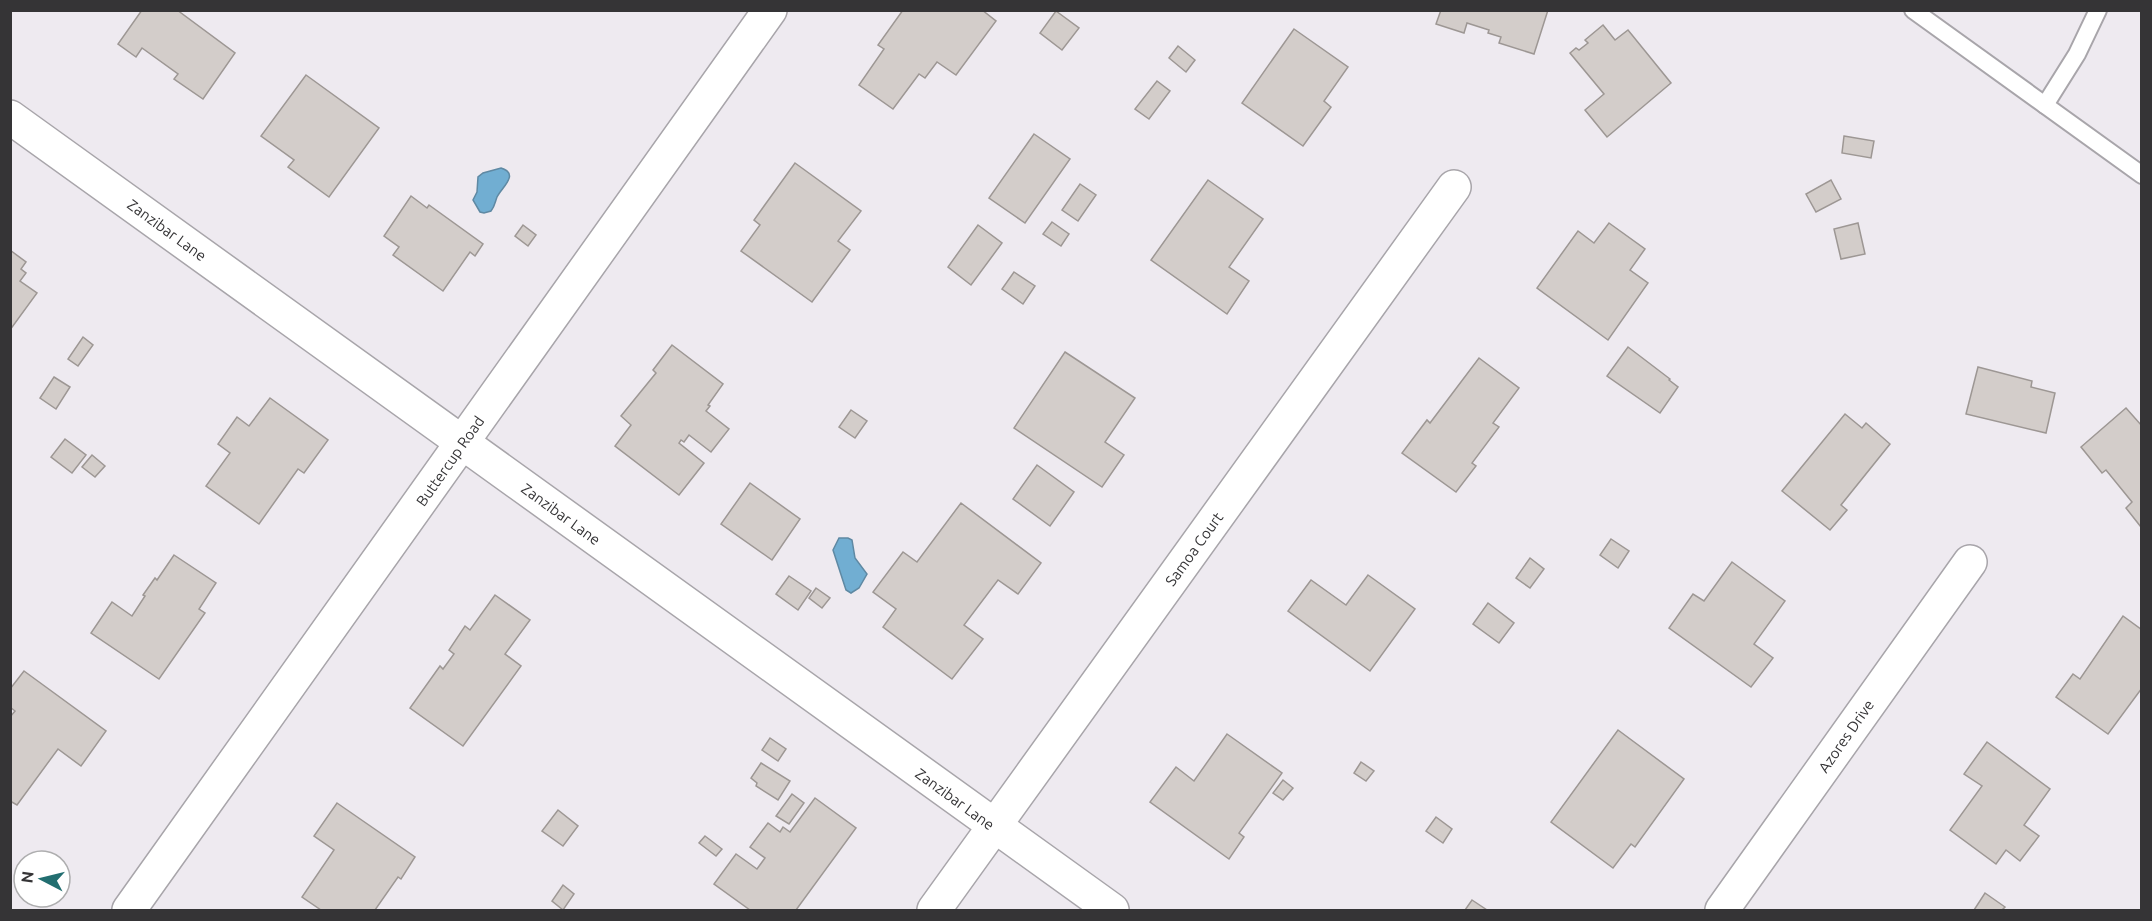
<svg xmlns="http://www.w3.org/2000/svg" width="2152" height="921" font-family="Ubuntu,sans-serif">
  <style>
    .water { fill: #71aed2; stroke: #5f89a3; stroke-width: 1.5 }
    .building { fill: #d3cdca; stroke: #9d9794; stroke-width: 1.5 }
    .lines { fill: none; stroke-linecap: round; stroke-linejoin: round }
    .lane-casing { stroke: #a8a5aa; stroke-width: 20 }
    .street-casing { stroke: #a8a5aa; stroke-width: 36 }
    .lane { stroke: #fff; stroke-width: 16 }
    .street { stroke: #fff; stroke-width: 33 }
    .labels { text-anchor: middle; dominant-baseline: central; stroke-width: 5; stroke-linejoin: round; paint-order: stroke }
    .street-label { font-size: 15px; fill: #353436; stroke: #fff }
  </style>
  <rect width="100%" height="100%" fill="#eeeaf0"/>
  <!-- water -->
  <g class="water">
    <path d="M501 168C520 174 502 187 497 197 495 202 495 206 491 211L484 213 480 212 473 200 477 192 478 177 483 173Z"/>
    <polygon points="839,538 848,538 852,540 855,558 867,574 859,588 851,593 846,590 833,550"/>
  </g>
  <!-- building -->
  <g class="building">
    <polygon points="142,10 177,10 235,53 203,99 174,79 178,74 142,48 136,57 118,44"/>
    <polygon points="903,10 982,10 996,21 956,75 937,62 925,78 919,74 893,109 859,85 884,49 878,45"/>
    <polygon points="1441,10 1548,10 1534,54 1499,43 1501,37 1488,33 1489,30 1467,23 1464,33 1436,24"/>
    <polygon points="1056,11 1079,28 1062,50 1040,33"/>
    <polygon points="1603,25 1615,40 1628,30 1671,83 1607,137 1585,110 1604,94 1570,53 1576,48 1579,50 1588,43 1585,40"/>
    <polygon points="1294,29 1348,67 1324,101 1331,107 1303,146 1242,103"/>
    <polygon points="1178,46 1195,60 1186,72 1169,58"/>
    <polygon points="306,75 379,128 329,197 288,167 294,160 261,136"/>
    <polygon points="1157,81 1170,91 1149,119 1135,109"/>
    <polygon points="1034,134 1070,159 1025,223 989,198"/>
    <polygon points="1844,136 1874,141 1871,158 1842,153"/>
    <polygon points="795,163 861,211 838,241 850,250 812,302 741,251 760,225 754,220"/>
    <polygon points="1208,180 1263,219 1229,267 1249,281 1227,314 1151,260"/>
    <polygon points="1831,180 1841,199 1816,212 1806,194"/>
    <polygon points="1080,184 1096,195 1078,221 1062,210"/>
    <polygon points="411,196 427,208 429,205 483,244 475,256 470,252 443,291 393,255 399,247 384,236"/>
    <polygon points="1052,222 1069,234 1061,246 1043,234"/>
    <polygon points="1609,223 1645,249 1630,270 1648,283 1608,340 1537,288 1578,231 1594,243"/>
    <polygon points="1858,223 1865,254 1841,259 1834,229"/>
    <polygon points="523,225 536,235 528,246 515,236"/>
    <polygon points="978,225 1002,243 971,285 948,267"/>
    <polygon points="10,250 26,262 21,269 26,273 20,281 37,293 10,330"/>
    <polygon points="1014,272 1035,286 1023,304 1002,289"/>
    <polygon points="83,337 93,345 78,366 68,359"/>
    <polygon points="672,345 723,384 708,405 710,406 706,411 729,429 711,452 689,435 684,442 681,440 679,443 704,463 679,495 615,446 631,425 621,416 656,373 653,370"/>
    <polygon points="1628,347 1670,379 1669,380 1678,387 1660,413 1607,376"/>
    <polygon points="1065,352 1135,398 1105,442 1124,455 1102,487 1014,428"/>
    <polygon points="1479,358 1519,388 1493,423 1499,427 1472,463 1476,466 1456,492 1402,453 1427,420 1430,423"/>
    <polygon points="1978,367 2032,381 2031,387 2055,393 2046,433 1966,414"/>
    <polygon points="54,377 70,387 56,409 40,398"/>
    <polygon points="270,398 328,440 304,473 298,469 259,524 206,486 230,453 218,444 237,417 249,426"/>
    <polygon points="2126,408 2142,426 2141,527 2126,508 2132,502 2106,470 2102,473 2081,447"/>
    <polygon points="851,410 867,421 855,438 839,427"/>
    <polygon points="1845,414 1862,428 1866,423 1890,444 1841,505 1847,510 1830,530 1782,491"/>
    <polygon points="65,439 86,455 72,473 51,457"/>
    <polygon points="92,455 105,466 95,477 82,467"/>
    <polygon points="1037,465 1074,492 1050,526 1013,499"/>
    <polygon points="750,483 800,519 772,560 721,524"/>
    <polygon points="961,503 1041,563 1018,594 998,580 964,625 983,639 952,679 883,627 896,609 873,592 903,552 917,562"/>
    <polygon points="1611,539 1629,551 1618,568 1600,555"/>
    <polygon points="174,555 216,583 199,609 205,613 159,679 91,633 112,602 132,616 145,596 143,595 155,578 157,580"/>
    <polygon points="1530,558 1544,569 1530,588 1516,578"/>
    <polygon points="1732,562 1785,601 1754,644 1773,658 1751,687 1669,628 1693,594 1704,601"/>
    <polygon points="1368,575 1415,609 1370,671 1288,611 1311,580 1346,605"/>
    <polygon points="789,576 811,591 798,610 776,594"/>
    <polygon points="816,588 830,598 822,608 809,598"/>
    <polygon points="495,595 530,620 505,654 521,666 463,746 410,708 440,666 443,669 454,654 449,650 465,626 470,630"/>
    <polygon points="1488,603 1514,623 1499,643 1473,624"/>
    <polygon points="2123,616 2142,630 2142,688 2108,734 2056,697 2073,674 2080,679"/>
    <polygon points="24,671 106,731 81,766 58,749 17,805 10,801 10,717 15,711 10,707 10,689"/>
    <polygon points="1618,730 1684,779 1635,847 1631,844 1613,868 1551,822"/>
    <polygon points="1227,734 1282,773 1239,833 1244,837 1229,859 1150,802 1176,767 1194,781"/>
    <polygon points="770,738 786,749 778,761 762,750"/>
    <polygon points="1987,742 2050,789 2024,825 2039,836 2020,861 2006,850 1996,864 1950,830 1982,786 1964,774"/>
    <polygon points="1361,762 1374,771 1366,781 1354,773"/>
    <polygon points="761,763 790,781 778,800 756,786 757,783 751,778"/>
    <polygon points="1283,780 1293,788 1283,800 1273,793"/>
    <polygon points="792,794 804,803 789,824 776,816"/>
    <polygon points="815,798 856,828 796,910 750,910 714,884 736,854 757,869 765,858 750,847 768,823 780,832 783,827 790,832"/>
    <polygon points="337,803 415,857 401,879 398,877 375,910 321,910 302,897 334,850 314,836"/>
    <polygon points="558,810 578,826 563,846 542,831"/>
    <polygon points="1436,817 1452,829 1443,843 1426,831"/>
    <polygon points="705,836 722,849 716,856 699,843"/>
    <polygon points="563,885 574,894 563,910 552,901"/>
    <polygon points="1985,893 2005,907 2002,910 1974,910"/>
    <polygon points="1472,900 1487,910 1465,910"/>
  </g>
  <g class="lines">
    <!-- lane casing -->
    <g class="lane-casing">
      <g id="lane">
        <polyline points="1913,10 2142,175"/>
        <polyline points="2045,105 2077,54 2098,10"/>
      </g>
    </g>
    <!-- street casing -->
    <g class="street-casing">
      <g id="street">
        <polyline points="10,117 1112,910"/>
        <polyline points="129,910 770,10"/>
        <polyline points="934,910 1454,187"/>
        <polyline points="1722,910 1970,562"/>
      </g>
    </g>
    <!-- lane -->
    <use href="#lane" class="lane"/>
    <!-- street -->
    <use href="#street" class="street"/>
  </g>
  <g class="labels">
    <!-- street labels -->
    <g class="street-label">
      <text transform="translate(167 230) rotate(36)">Zanzibar Lane</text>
      <text transform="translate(450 461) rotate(-55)">Buttercup Road</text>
      <text transform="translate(561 514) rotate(36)">Zanzibar Lane</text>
      <text transform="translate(1194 549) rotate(-54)">Samoa Court</text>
      <text transform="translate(1846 736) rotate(-55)">Azores Drive</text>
      <text transform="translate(955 799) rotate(36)">Zanzibar Lane</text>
    </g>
  </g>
  <!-- border -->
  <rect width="2152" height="921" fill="none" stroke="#353436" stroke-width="24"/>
  <!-- north arrow -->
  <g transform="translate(42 879) rotate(277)"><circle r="28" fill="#ffffff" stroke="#aeaeaf" stroke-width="1.5"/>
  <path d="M0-4.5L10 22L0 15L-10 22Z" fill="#226e70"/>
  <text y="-9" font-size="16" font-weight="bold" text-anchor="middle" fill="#353436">N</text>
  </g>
</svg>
